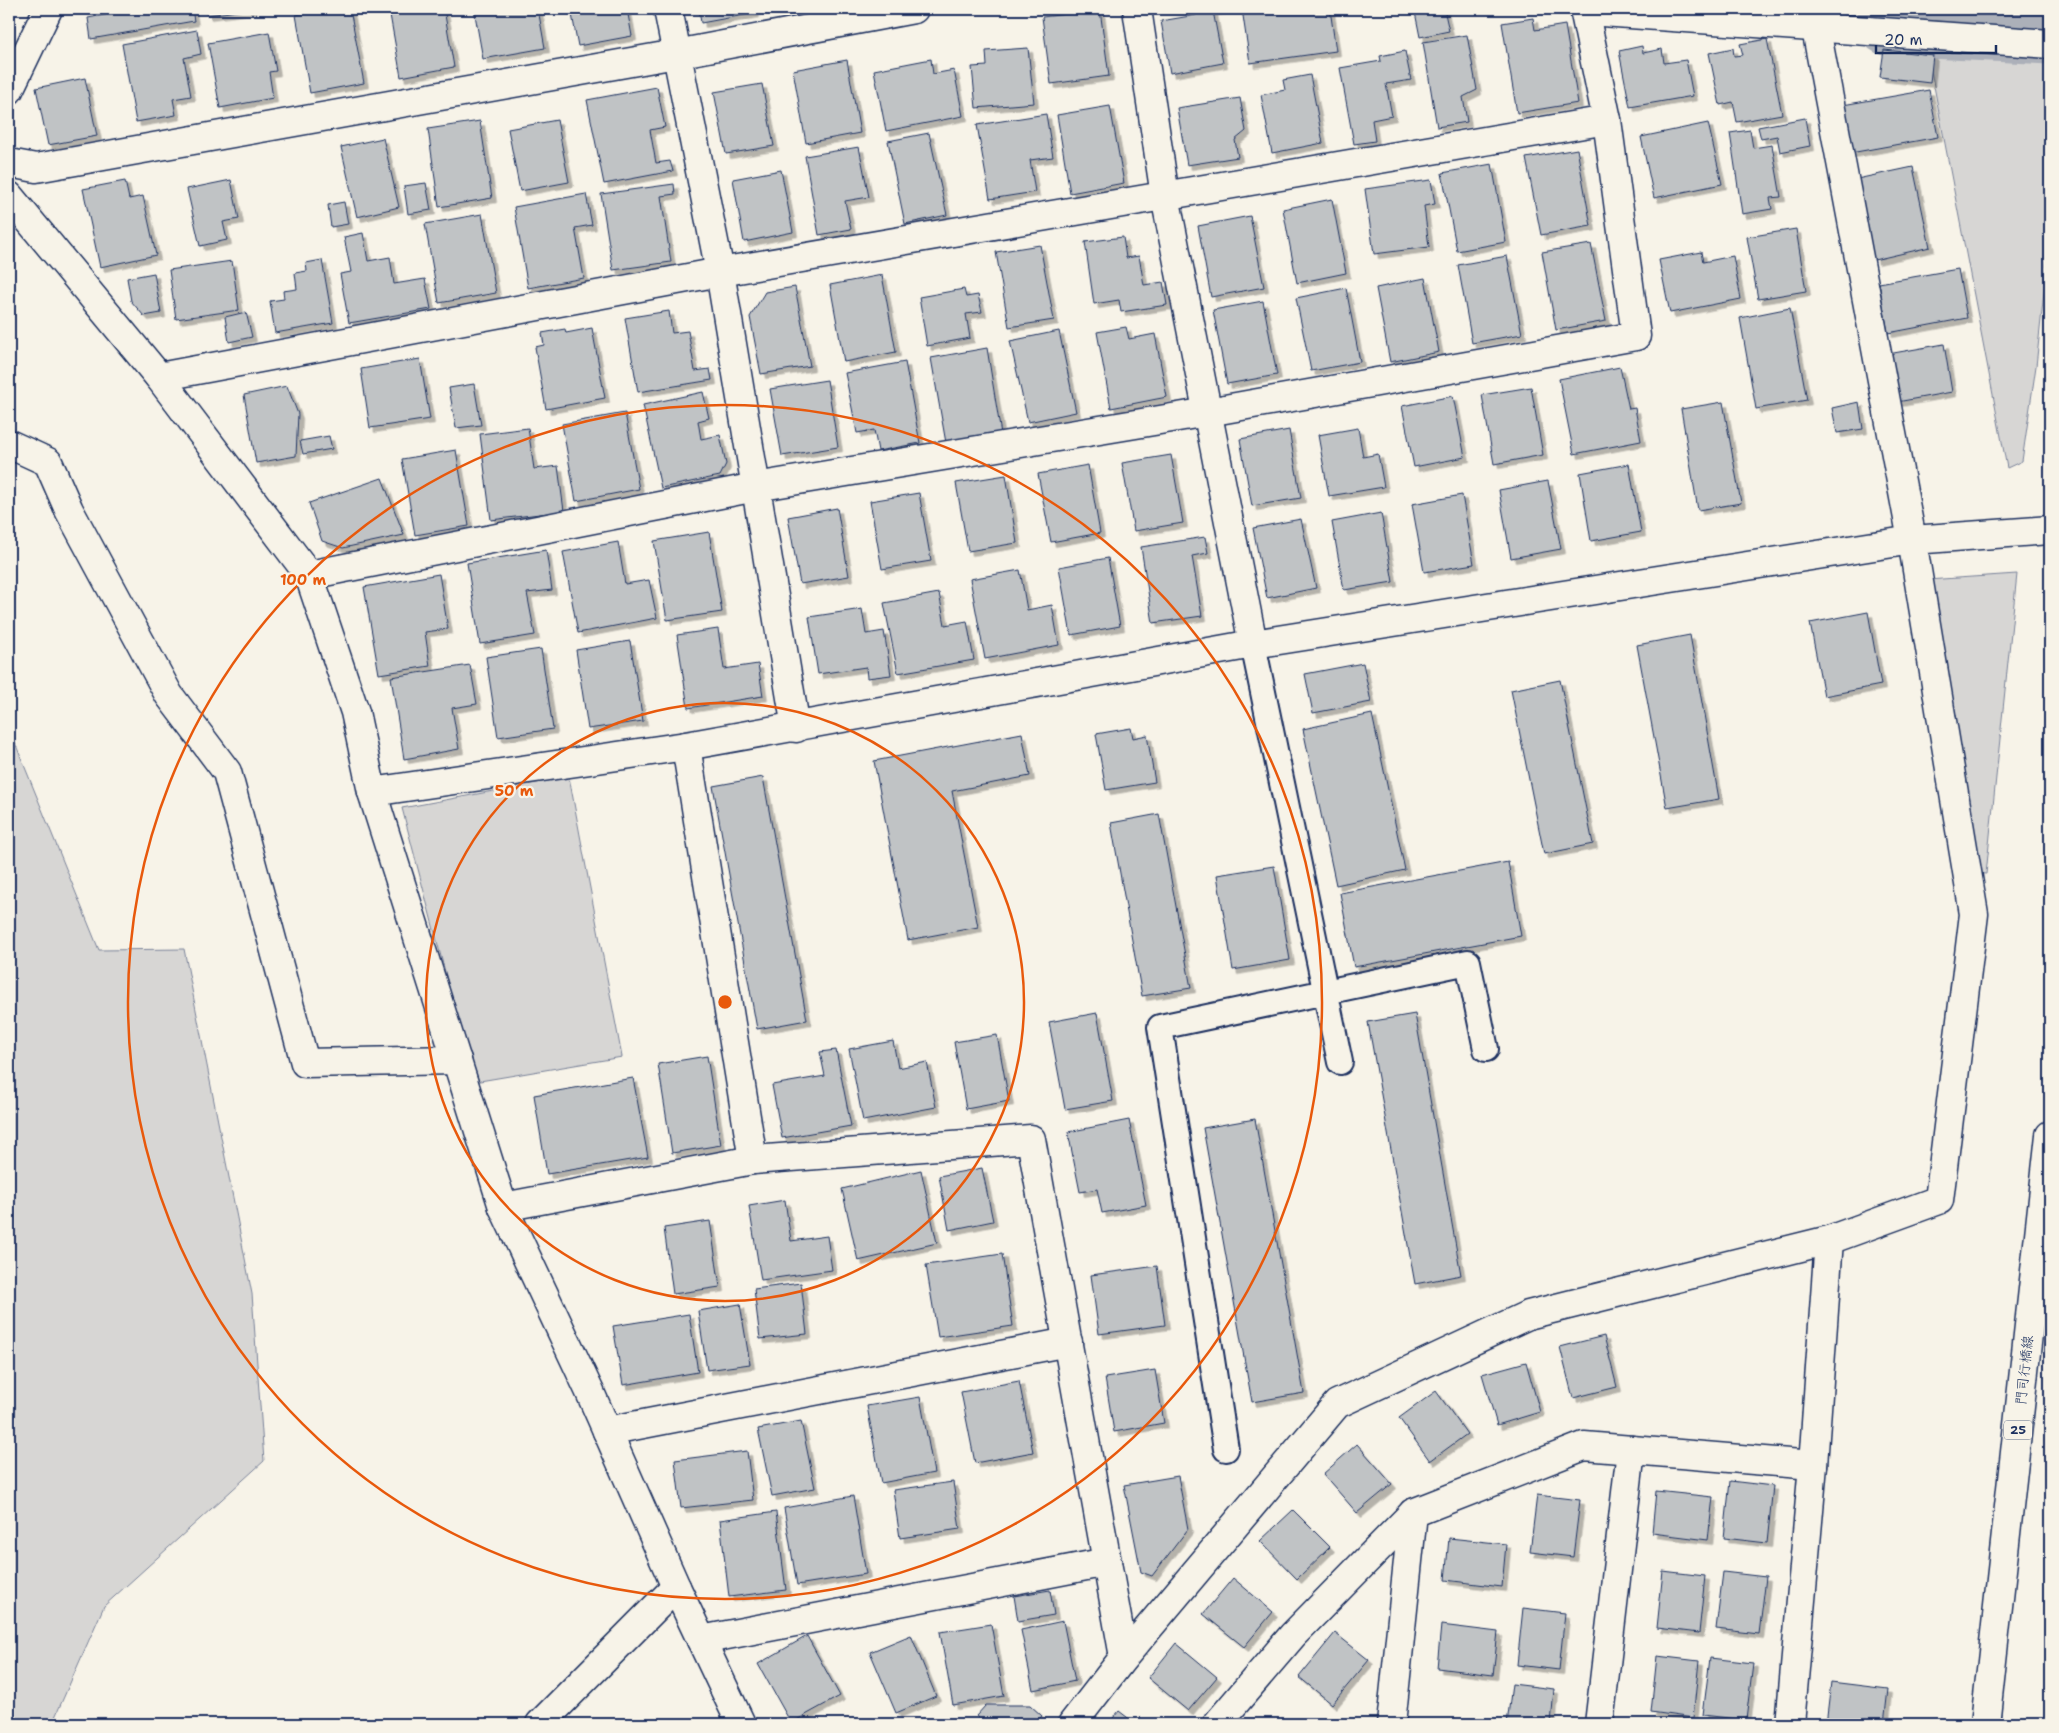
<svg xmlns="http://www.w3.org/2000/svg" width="2059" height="1733" font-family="'Shantell Sans','Klee One',sans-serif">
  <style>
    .green { fill: #d7d6d4; stroke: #798299 }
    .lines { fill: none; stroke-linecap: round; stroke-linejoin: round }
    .river { stroke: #acb0b9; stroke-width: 71 }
    .building { fill: #c0c3c5; stroke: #1b2f5e; filter: url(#shadow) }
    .lane-casing { stroke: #1b2f5e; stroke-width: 28 }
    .street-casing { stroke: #1b2f5e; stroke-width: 31 }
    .secondary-casing { stroke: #1b2f5e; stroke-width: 31 }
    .primary-casing { stroke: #1b2f5e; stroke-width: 31 }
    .lane { stroke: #f7f3e8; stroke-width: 24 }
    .street { stroke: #f7f3e8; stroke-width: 28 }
    .secondary { stroke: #f7f3e8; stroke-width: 28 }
    .primary { stroke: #f7f3e8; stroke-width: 28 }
    .ring { fill: none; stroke: #e8590c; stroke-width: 2.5 }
    .labels { text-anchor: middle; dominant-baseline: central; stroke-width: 4.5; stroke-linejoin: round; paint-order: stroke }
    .shield { fill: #f7f3e8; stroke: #5d6a87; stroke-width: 1 }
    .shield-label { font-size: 12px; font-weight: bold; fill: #1b2f5e }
    .street-label { font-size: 14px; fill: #1b2f5e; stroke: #f7f3e8 }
    .centre { fill: #e8590c; stroke: #f7f3e8; stroke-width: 2.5 }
    .ring-label { font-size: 15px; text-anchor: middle; font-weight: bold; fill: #e8590c; stroke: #f7f3e8; stroke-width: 4.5; stroke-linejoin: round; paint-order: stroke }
  </style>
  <defs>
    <filter id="shadow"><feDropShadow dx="4.5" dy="4.5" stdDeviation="0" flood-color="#0004"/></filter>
  </defs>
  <rect width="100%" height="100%" fill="#f7f3e8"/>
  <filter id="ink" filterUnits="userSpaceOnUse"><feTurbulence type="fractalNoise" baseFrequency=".02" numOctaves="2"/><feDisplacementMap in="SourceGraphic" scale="10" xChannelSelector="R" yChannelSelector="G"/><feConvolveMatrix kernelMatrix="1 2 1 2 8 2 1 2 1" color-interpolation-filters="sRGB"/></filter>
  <g filter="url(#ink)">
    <!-- green -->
    <g class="green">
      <polygon points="1925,39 2050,52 2050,236 2036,366 2022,461 2007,468"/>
      <polygon points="2017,574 1986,874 1972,873 1927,580"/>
      <polygon points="9,728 99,950 184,949 252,1294 264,1461 104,1606 52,1724 9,1724"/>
      <polygon points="569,777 622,1057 474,1082 402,808"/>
    </g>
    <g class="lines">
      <!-- river -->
      <polyline class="river" points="1891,21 2050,29"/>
    </g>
    <!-- building -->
    <g class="building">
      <polygon points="114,9 192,9 194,21 91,39 88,18 115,13"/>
      <polygon points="206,9 253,9 207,15"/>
      <polygon points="330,9 350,9 364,83 310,93 296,15"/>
      <polygon points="389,9 444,9 454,67 401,77"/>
      <polygon points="474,9 538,9 545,48 483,59"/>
      <polygon points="571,9 627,9 632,36 578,46"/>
      <polygon points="699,9 754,9 755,13 701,23"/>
      <polygon points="1195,9 1224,9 1213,11 1223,63 1170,73 1161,21 1196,15"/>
      <polygon points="1242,9 1267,9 1267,10 1330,9 1336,51 1250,63"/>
      <polygon points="1428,9 1444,9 1449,31 1420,37 1415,12"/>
      <polygon points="1100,10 1109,76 1051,84 1042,17"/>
      <polygon points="1533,18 1535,30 1565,25 1578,103 1517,113 1502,23"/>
      <polygon points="197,30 201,54 184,58 191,96 173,99 176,115 136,122 122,44"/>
      <polygon points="269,32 276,71 269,72 273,98 220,108 208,43"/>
      <polygon points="1467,35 1477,90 1463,97 1467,122 1437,127 1423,42"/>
      <polygon points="1767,39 1782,114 1737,122 1733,102 1720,105 1709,53 1733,48 1734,56 1743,55 1740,44"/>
      <polygon points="1642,46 1643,53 1662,49 1664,63 1686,60 1693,96 1630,107 1619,51"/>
      <polygon points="1028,48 1034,103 976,108 972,67 987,66 986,51"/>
      <polygon points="1884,50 1933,55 1930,83 1880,77"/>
      <polygon points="1405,51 1411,80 1386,84 1392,116 1372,120 1375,141 1354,144 1340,68 1381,61 1380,56"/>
      <polygon points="931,59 933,74 954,70 963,116 886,131 874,70"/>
      <polygon points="847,60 860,133 806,143 793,70"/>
      <polygon points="1310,75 1323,143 1272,153 1261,95 1285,90 1283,80"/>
      <polygon points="85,78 97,136 48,145 36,88"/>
      <polygon points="762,84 774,146 726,154 714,92"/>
      <polygon points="657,87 665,127 650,130 656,163 670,161 673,171 604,184 587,100"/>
      <polygon points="1929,90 1938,137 1845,154 1837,106"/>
      <polygon points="1240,98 1246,131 1235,140 1238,157 1187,165 1177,108"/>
      <polygon points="1110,106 1124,183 1070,193 1057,115"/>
      <polygon points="1046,114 1053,157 1030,160 1035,192 990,199 977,125"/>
      <polygon points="1805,118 1810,146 1780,152 1777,136 1761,139 1758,127"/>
      <polygon points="557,120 569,182 520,191 508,129"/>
      <polygon points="480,121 492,198 439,207 428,129"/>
      <polygon points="1708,123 1722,184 1654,198 1641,137"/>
      <polygon points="1750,130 1753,148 1772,145 1781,197 1770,198 1772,209 1742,214 1730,133"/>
      <polygon points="929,133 947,215 905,224 888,141"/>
      <polygon points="383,138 399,207 357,217 341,147"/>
      <polygon points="859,147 869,197 845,201 851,229 819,235 805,156"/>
      <polygon points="1577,149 1591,226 1541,235 1526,158"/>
      <polygon points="1492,164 1506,242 1457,251 1442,173"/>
      <polygon points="1913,167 1930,247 1874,260 1857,179"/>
      <polygon points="781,170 793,232 744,242 733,179"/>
      <polygon points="231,180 239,219 223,222 227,240 200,246 187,189"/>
      <polygon points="1431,180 1435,204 1424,206 1429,247 1374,254 1365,189"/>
      <polygon points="125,181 129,199 143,196 156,255 100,267 83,189"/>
      <polygon points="426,183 431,210 408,214 404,186"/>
      <polygon points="674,184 675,194 661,196 671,262 613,270 601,194"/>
      <polygon points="586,194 592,225 575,228 584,278 528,288 514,207"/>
      <polygon points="1332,199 1346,273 1297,283 1283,209"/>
      <polygon points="344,202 348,224 331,227 328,205"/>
      <polygon points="482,214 496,293 439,303 425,224"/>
      <polygon points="1250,216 1264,287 1211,297 1198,226"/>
      <polygon points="1796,229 1806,291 1758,299 1747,237"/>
      <polygon points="363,233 368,261 390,257 394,284 425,279 431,309 349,323 340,274 351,272 344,237"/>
      <polygon points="1123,237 1126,258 1139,256 1144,285 1163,282 1167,305 1121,312 1119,300 1094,304 1085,242"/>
      <polygon points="1591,244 1606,321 1556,330 1542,252"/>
      <polygon points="1040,245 1054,320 1009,327 996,252"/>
      <polygon points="1701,252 1703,262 1733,256 1741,299 1670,313 1659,260"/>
      <polygon points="1507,256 1522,334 1472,343 1458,265"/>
      <polygon points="322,260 333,323 275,333 270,301 284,299 283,291 297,289 295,273 307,271 306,263"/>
      <polygon points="232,261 239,310 176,319 169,270"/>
      <polygon points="1958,269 1967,318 1888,333 1879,283"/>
      <polygon points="154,273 161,313 144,316 131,301 127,278"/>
      <polygon points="882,275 896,352 844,362 830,285"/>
      <polygon points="1425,278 1439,352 1390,362 1376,288"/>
      <polygon points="795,287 810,366 761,374 750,317 765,292"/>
      <polygon points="1346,288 1360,362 1311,371 1296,298"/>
      <polygon points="964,289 966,297 978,295 982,312 966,314 970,338 927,346 919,297"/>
      <polygon points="1263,301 1277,375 1227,384 1213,310"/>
      <polygon points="1790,308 1807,400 1756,409 1740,318"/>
      <polygon points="669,311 672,333 688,331 695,371 710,369 712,380 638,392 625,318"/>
      <polygon points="246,312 252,337 229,342 225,317"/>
      <polygon points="1126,327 1129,339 1155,334 1167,397 1111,408 1097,332"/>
      <polygon points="592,328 605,398 546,409 535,347 544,345 542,333 565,329 566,333"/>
      <polygon points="1059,331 1076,412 1028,422 1010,341"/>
      <polygon points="1944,344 1952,392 1897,402 1888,354"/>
      <polygon points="987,348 1001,434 946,443 931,358"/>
      <polygon points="420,359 430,419 370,428 361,369"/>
      <polygon points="905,362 920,443 878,451 874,430 857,433 845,373"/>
      <polygon points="1620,367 1629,409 1635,408 1641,441 1574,454 1559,379"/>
      <polygon points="827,380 838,447 782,456 770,389"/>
      <polygon points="474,384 481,425 456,428 449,388"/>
      <polygon points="287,386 298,414 296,456 256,463 244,395"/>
      <polygon points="1531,387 1543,455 1494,464 1482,395"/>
      <polygon points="703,392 709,418 698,421 701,439 720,435 726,464 720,476 661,488 643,405"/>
      <polygon points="1453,396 1465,457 1414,467 1402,406"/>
      <polygon points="1723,402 1741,503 1698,510 1681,409"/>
      <polygon points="1859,402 1863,429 1837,433 1832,408"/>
      <polygon points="625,413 639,489 576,501 562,424"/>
      <polygon points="528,428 534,469 558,466 564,511 491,520 480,434"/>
      <polygon points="1358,428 1363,457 1378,454 1384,487 1329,496 1318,435"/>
      <polygon points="1289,430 1301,498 1252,506 1240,439"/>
      <polygon points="329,436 332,449 303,454 300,441"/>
      <polygon points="456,450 469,526 415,535 402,459"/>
      <polygon points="1171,455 1183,523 1134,531 1122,463"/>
      <polygon points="1629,464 1641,532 1591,541 1580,473"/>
      <polygon points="1088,465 1100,533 1051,542 1038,474"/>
      <polygon points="1006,475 1017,543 968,551 956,483"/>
      <polygon points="382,478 404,535 343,548 322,541 309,503"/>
      <polygon points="1548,481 1561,549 1511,558 1499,490"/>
      <polygon points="919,493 931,561 882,569 870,501"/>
      <polygon points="1462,495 1474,564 1424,572 1412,504"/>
      <polygon points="837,508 849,576 800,584 788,517"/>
      <polygon points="1381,513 1393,582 1344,590 1332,522"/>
      <polygon points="1301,519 1316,588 1267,598 1253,528"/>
      <polygon points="709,532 722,612 667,620 654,541"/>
      <polygon points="1205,537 1208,553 1192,556 1202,616 1153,623 1141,547"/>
      <polygon points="618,542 625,584 649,580 657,618 578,633 563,552"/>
      <polygon points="546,550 552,590 527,593 535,635 480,644 467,563"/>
      <polygon points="1108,558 1120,626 1071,635 1059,567"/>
      <polygon points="1020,570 1027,610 1052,605 1059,645 985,659 970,579"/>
      <polygon points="439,574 448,629 425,632 430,666 379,674 364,587"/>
      <polygon points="939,593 945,625 967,621 974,660 898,673 884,603"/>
      <polygon points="862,609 866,634 884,631 891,675 867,678 866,667 818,674 809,617"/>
      <polygon points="1868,612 1881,685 1824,696 1810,623"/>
      <polygon points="718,629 724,669 758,664 763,696 688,708 677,635"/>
      <polygon points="1690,635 1719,799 1667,808 1637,645"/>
      <polygon points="630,641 643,721 588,729 576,650"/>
      <polygon points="541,649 553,729 498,737 486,657"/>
      <polygon points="1363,663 1371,702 1313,713 1305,674"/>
      <polygon points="470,665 477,704 452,708 459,749 404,759 391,677"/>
      <polygon points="1560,680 1593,844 1544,854 1511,690"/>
      <polygon points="1372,714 1405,870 1336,885 1303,729"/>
      <polygon points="1131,728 1133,738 1147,735 1155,782 1106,790 1096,734"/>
      <polygon points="1022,733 1030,776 952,791 978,927 908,940 874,761"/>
      <polygon points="763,777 807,1020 757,1029 713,786"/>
      <polygon points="1159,814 1191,988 1142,996 1111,823"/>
      <polygon points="1508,862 1521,936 1354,967 1340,893"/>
      <polygon points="1274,866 1290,960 1233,970 1217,875"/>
      <polygon points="1097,1013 1113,1101 1065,1109 1049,1022"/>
      <polygon points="1415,1014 1461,1275 1415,1284 1368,1022"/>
      <polygon points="997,1035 1009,1101 966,1109 954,1042"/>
      <polygon points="893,1041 898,1068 927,1062 936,1107 863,1121 849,1049"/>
      <polygon points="836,1050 851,1126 782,1138 772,1085 825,1076 820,1052"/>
      <polygon points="707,1056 721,1145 672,1153 658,1064"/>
      <polygon points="633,1078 648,1157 547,1174 534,1095"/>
      <polygon points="1255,1119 1304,1393 1252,1402 1203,1128"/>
      <polygon points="1129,1120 1146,1205 1102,1213 1097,1189 1080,1192 1068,1132"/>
      <polygon points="982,1168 993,1221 949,1230 939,1176"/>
      <polygon points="921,1170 937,1243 858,1261 842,1189"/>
      <polygon points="785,1200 791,1241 827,1236 832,1270 761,1280 749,1206"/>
      <polygon points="710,1221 720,1287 673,1294 664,1228"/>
      <polygon points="1002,1254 1013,1326 938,1337 926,1265"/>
      <polygon points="1157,1266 1165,1325 1099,1334 1091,1275"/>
      <polygon points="801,1283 807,1334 760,1339 754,1289"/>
      <polygon points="740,1304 750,1364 707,1370 698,1311"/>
      <polygon points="689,1314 698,1372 623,1385 613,1326"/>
      <polygon points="1604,1336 1617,1387 1573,1398 1560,1347"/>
      <polygon points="1526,1362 1540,1412 1497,1425 1482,1374"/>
      <polygon points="1155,1370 1164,1423 1114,1432 1105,1378"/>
      <polygon points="1019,1381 1033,1452 975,1463 961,1392"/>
      <polygon points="1436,1391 1467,1434 1430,1461 1399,1418"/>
      <polygon points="920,1397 934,1473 881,1483 867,1406"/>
      <polygon points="801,1421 815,1488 772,1496 758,1429"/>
      <polygon points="1357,1444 1392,1484 1357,1513 1323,1474"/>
      <polygon points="747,1451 753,1500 681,1508 675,1460"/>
      <polygon points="1178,1476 1188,1529 1152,1576 1141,1572 1124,1485"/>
      <polygon points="1730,1481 1773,1486 1767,1543 1724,1538"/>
      <polygon points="953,1482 960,1529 900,1538 893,1490"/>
      <polygon points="1656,1491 1713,1497 1708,1540 1652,1533"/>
      <polygon points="1537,1495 1580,1500 1573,1557 1530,1552"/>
      <polygon points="853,1496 866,1574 797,1585 784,1508"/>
      <polygon points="1293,1510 1330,1547 1297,1579 1260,1541"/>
      <polygon points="776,1512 786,1590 729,1597 720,1520"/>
      <polygon points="1449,1538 1506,1544 1502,1587 1445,1580"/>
      <polygon points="1663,1571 1705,1576 1699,1633 1657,1628"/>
      <polygon points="1723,1572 1766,1577 1759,1634 1716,1629"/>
      <polygon points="1233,1578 1273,1612 1244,1647 1203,1614"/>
      <polygon points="1050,1590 1054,1615 1018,1621 1014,1596"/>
      <polygon points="1523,1608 1565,1613 1559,1670 1517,1665"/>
      <polygon points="1063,1621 1075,1681 1033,1690 1021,1630"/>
      <polygon points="991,1624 1004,1696 953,1705 940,1632"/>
      <polygon points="1441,1625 1498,1632 1493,1675 1437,1668"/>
      <polygon points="1335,1633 1369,1660 1332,1704 1299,1677"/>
      <polygon points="911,1635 936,1696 896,1713 870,1652"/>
      <polygon points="807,1636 840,1696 791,1723 758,1664"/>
      <polygon points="1176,1643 1217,1677 1188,1711 1148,1678"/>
      <polygon points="1657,1656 1699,1661 1693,1718 1651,1712"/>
      <polygon points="1710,1658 1753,1663 1746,1720 1703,1715"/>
      <polygon points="1831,1682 1888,1689 1884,1724 1826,1724"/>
      <polygon points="1512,1684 1554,1689 1551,1724 1507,1724"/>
      <polygon points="986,1705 1030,1705 1042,1716 1034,1724 984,1724 976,1716"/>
      <polygon points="1119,1711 1136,1724 1108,1724"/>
    </g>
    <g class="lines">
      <!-- lane casing -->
      <g class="lane-casing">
        <g id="lane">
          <polyline points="1253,644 1340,1062"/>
          <polyline points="1226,1449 1160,1027 1468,962 1486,1049"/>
        </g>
      </g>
      <!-- street casing -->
      <g class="street-casing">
        <g id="street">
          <polyline points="668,9 720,272 796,728"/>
          <polyline points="1137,9 1165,196 1253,644"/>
          <polyline points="1602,12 2050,44"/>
          <polyline points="9,90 48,9"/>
          <polyline points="9,163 36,168 676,54 914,9"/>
          <polyline points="159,377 720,272 1607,120"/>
          <polyline points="9,444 48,462 69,510 169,695 227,772 305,1063 457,1060"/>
          <polyline points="309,575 756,487 1208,412 1636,336 1607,120 1584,9"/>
          <polyline points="686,746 753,1160"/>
          <polyline points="607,1431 1068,1342"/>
          <polyline points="701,1640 1107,1562"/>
          <polyline points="540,1724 676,1587"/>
          <polyline points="741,1724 676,1587 589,1390 503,1207 753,1160 1031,1139 1124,1657"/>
          <polyline points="1072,1724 1124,1657 1337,1404 1528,1315 1829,1240 1939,1200 1974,914 1912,540 1816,29"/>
          <polyline points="1217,1724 1293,1635 1413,1513"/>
          <polyline points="1391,1724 1413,1513 1584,1446 1813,1465"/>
          <polyline points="1599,1724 1631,1450"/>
          <polyline points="1790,1724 1813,1465 1829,1240"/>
        </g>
      </g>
      <!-- secondary casing -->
      <g class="secondary-casing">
        <g id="secondary">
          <polyline points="9,196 159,377 309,575 355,712 372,792 503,1207"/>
          <polyline points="372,792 686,746 1253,644 1912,540 2050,530"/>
        </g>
      </g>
      <!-- primary casing -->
      <g class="primary-casing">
        <polyline id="primary" points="1985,1724 2050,1135"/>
      </g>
      <!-- lane -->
      <use href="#lane" class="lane"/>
      <!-- street -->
      <use href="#street" class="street"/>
      <!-- secondary -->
      <use href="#secondary" class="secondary"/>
      <!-- primary -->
      <use href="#primary" class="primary"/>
    </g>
  </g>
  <!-- distance rings -->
  <g class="ring">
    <circle cx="725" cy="1002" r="299"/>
    <circle cx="725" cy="1002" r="597"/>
  </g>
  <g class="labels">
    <!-- shield labels -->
    <rect class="shield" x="2004" y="1420.5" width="28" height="19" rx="4"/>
    <g class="shield-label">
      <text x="2018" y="1430">25</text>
    </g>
    <!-- street labels -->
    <g class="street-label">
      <text transform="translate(2024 1370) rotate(-84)">門司行橋線</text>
    </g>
  </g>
  <circle cx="725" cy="1002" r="8" class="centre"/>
  <g class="ring-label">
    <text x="303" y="585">100 m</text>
    <text x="514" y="796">50 m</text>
  </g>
  <!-- margin -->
  <rect width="2059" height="1733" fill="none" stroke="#f7f3e8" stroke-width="30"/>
  <rect x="15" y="15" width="2029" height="1703" fill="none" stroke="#1b2f5e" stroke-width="2" filter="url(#ink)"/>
  <!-- scale -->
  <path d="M1876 45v8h120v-8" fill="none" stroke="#1b2f5e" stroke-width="2.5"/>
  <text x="1884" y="45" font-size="15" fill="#1b2f5e" stroke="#f7f3e8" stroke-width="4" paint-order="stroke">20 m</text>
</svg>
